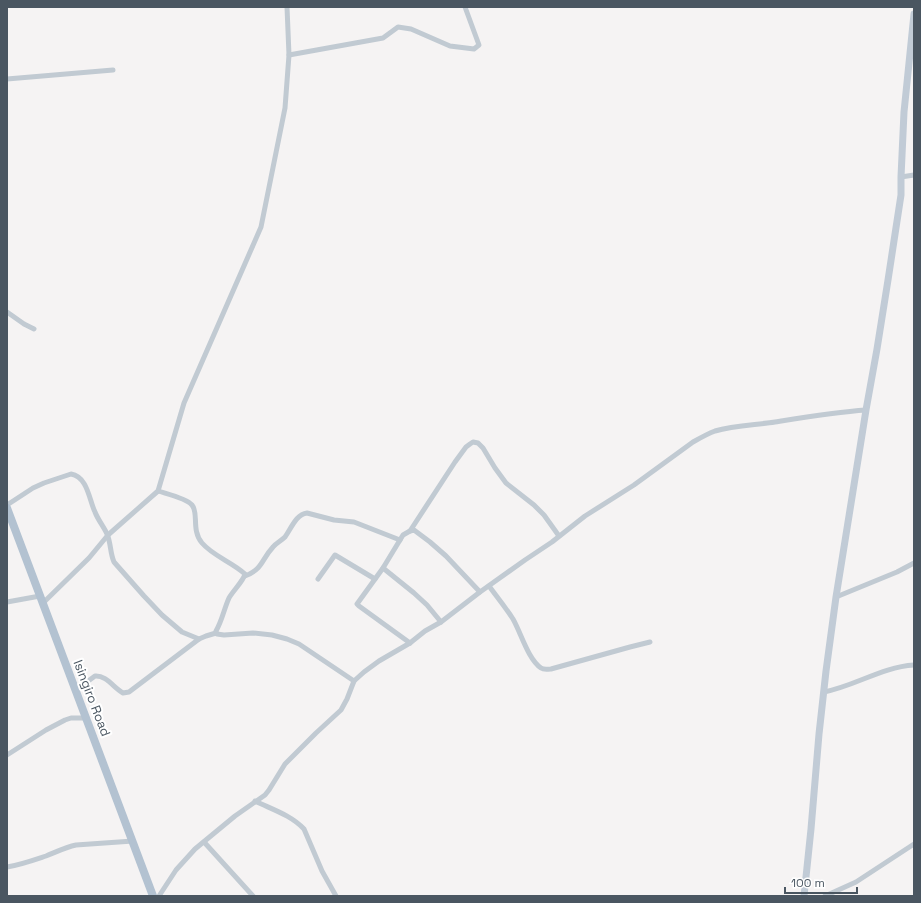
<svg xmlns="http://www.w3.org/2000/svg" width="921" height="903" font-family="'Space Grotesk',sans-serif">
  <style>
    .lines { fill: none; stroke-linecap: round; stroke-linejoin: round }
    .street { stroke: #c1cad2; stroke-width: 5 }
    .secondary { stroke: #c1cbd6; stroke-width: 7 }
    .primary { stroke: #b3c2d1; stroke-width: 8 }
    .labels { text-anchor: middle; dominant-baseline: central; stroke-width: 4; stroke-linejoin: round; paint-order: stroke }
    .street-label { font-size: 13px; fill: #4a5661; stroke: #fff }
  </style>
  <rect width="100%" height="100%" fill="#f5f3f3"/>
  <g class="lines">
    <!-- street -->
    <g class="street">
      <polyline points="289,55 383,38 398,27 411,29 450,46 474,49 479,45 465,7"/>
      <polyline points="7,79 113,70"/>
      <polyline points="901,177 914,175"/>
      <polyline points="7,312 24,324 34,329"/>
      <path d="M158 491C167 494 186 498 192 505 199 513 191 530 202 543 213 556 232 562 245 574 244 580 233 591 229 598 224 609 222 621 216 631L217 634 224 635 253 633 272 635 287 639 299 644 354 681"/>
      <path d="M7 505 33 488 44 483 71 474C88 477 89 500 95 512 98 520 104 527 107 534 111 543 110 553 114 562L144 596 162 615 182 632 199 639"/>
      <polyline points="410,531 414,530 430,542 446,556 480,592"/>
      <polyline points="383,568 414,593 427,605 441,622"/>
      <path d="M245 576C263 569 261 560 273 547 276 543 281 541 285 537 291 529 296 514 307 513L334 520 354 522 400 540"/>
      <polyline points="318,579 335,555 375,579"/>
      <path d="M489 586C497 597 506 608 513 619 521 633 528 659 541 668 544 670 547 669 551 669L630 647 650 642"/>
      <polyline points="836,597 897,572 914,563"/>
      <polyline points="7,602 40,596"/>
      <polyline points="43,603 89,558 108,535 158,491 184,403 261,227 285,108 289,55 287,7"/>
      <polyline points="410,643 359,606 357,604 383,568 403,535 410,531 455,462 466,447 470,444 473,442 478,443 483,448 495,468 506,483 534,505 544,515 559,536"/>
      <path d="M76 690 95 676C106 675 114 688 123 693L129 692 199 639 206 636 216 633"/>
      <path d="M824 692C855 686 882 667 914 665"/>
      <polyline points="7,755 46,730 65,720 71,718 87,718"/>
      <path d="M255 801C271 809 291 815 304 829L322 871 336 896"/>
      <polyline points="204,842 253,896"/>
      <path d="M7 867C20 865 34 860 46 856 56 852 66 847 76 845L133 841"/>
      <path d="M159 896 176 870 195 849 235 816 265 795 269 790 285 764 316 733 341 710 347 699 354 681 364 672 379 661 410 643 425 631 441 622 480 592 525 560 552 542 585 516 634 485 693 442C700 438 707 434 715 431 734 425 756 425 775 422 806 417 836 412 866 410"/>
      <polyline points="825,896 856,882 914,844"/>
    </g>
    <!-- secondary -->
    <polyline class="secondary" points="804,896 811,829 819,734 826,671 836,597 866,410 877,349 888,280 901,195 901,177 904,112 914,14"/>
    <!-- primary -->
    <polyline class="primary" points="7,508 153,896"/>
  </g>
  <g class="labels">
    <!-- street labels -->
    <g class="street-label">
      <text transform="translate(92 698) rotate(69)">Isingiro Road</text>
    </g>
  </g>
  <!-- border -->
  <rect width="921" height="903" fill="none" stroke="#4a5661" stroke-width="16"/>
  <!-- scale -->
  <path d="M785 887v6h72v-6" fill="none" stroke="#4a5661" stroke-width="2"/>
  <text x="791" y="887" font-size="12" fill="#4a5661" stroke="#ffffff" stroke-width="3" paint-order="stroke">100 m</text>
</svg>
